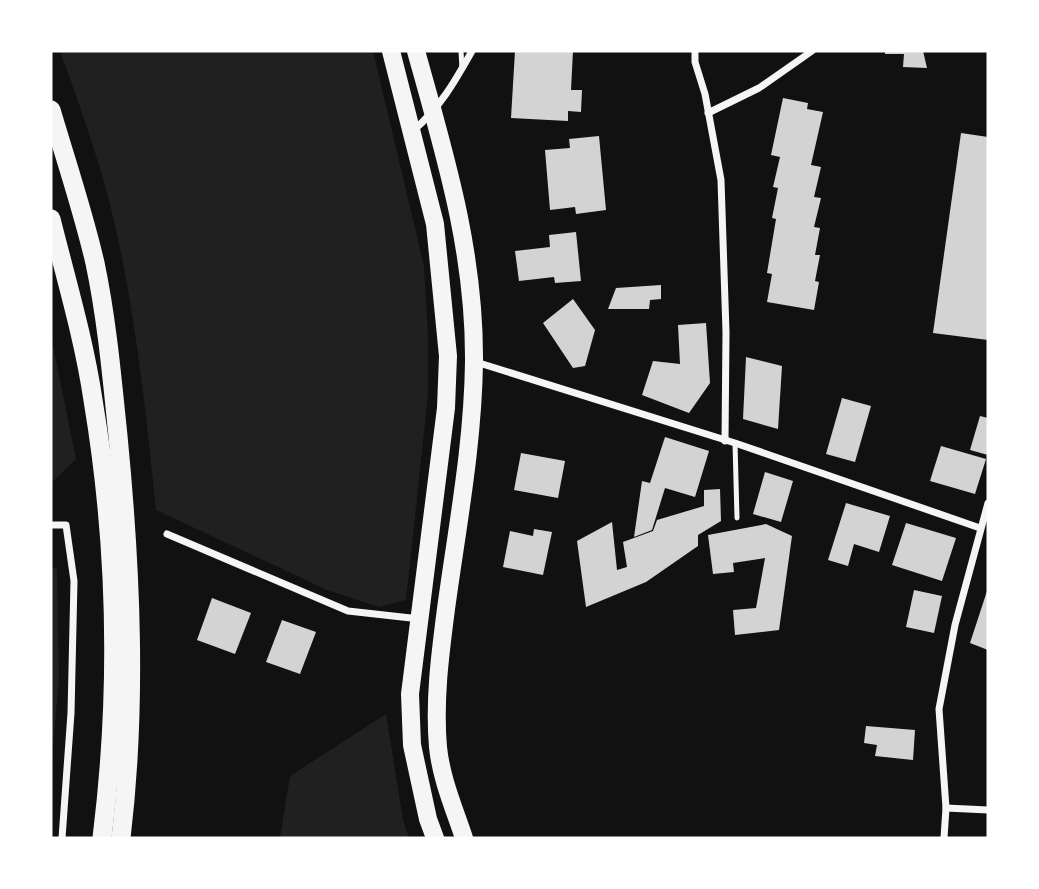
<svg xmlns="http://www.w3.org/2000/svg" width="1039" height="889" font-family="Cabin,sans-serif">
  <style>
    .green { fill: #202020 }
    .building { fill: #d3d3d3 }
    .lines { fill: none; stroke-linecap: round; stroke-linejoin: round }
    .service { stroke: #f5f5f5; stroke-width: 5 }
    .minor { stroke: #f5f5f5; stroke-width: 7 }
    .primary { stroke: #f5f5f5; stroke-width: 18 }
    .trunk { stroke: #f5f5f5; stroke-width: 19 }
  </style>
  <rect width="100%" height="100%" fill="#111"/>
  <!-- green -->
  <g class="green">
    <path d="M60 51H373L424 266 428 335V395L406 600 379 607 327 590 156 510C145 404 134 296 107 193 94 145 77 98 60 51Z"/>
    <polygon points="51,336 76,459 51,483"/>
    <polygon points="57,568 59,680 51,766 51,569"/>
    <polygon points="386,714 403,820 409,838 280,838 290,776"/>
  </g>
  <!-- building -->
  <g class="building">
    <polygon points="515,51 573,51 571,90 582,90 581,112 568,111 568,121 511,118"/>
    <polygon points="885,51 923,51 927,68 903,67 904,54 885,54"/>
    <polygon points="783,98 808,103 807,109 823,112 811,165 821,167 814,197 821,198 814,227 820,228 815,255 820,255 815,281 819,282 814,310 767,302 772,274 767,273 776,219 772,218 778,188 773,187 780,157 771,155"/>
    <polygon points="961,133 988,137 988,340 933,333"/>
    <polygon points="599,136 606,210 576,214 575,207 550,210 545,150 570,148 569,139"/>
    <polygon points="576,232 581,281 555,283 554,277 519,281 515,251 550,247 549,235"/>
    <polygon points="661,285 661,299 650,300 649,309 608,309 616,288"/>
    <polygon points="573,299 595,330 585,366 573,368 543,323"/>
    <polygon points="706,323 710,383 689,413 642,395 653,361 680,364 678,325"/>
    <polygon points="746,357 782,366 778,429 743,419"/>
    <polygon points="842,398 871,406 855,462 826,454"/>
    <polygon points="980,416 988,418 988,455 970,450"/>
    <polygon points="665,437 709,451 695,497 665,488 652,530 634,537 642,481 650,483"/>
    <polygon points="941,446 986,459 975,494 930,481"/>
    <polygon points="521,453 565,461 558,498 514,490"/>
    <polygon points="765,472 793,481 781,522 753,514"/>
    <polygon points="720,489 721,521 698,535 698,546 646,582 586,607 577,541 612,522 617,570 627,567 623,542 653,531 657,520 704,506 704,490"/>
    <polygon points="846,503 890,516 879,552 854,544 848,566 828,560"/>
    <polygon points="906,523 956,538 942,581 892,565"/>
    <polygon points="766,524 792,536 779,630 735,635 733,610 756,608 765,558 733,563 734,572 713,574 708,535"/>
    <polygon points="534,529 552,532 543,575 503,567 510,531 533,536"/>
    <polygon points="988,588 988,650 970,643"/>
    <polygon points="914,590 942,596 934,633 906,627"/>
    <polygon points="212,598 251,613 235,654 197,640"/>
    <polygon points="282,620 316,632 300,674 266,662"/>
    <polygon points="866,726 915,730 913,760 875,756 877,745 864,743"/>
  </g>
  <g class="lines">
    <!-- service -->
    <g class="service">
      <polyline points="461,51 462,69"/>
      <polyline points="735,443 737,518"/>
    </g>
    <!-- minor -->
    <g class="minor">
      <polyline points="695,51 695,62 705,94 721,180 726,332 725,441"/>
      <polyline points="708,113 759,88 812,51"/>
      <path d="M413 131C441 106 454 83 472 51"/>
      <polyline points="476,362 735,443 980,528"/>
      <polyline points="51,525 66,525 74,581 71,713 62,838"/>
      <polyline points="167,534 348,611 420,619"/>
      <polyline points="946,808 988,810"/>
      <polyline points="944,838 946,808 939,709 955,625 988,503"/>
    </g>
    <!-- primary -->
    <g class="primary">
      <polyline points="391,51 435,224 448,356 446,408 410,694 412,745 428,819 435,838"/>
      <path d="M416 51C445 155 475 252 474 362 473 445 457 528 446 609 440 655 434 701 438 747 441 778 454 808 464 838"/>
    </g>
    <!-- trunk -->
    <g class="trunk">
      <path d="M51 110C66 161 83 211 95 263 107 320 112 378 118 436 131 569 137 706 121 838"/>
      <path d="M51 219C66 279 84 339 93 400 117 544 120 693 102 838"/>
    </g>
  </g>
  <!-- border -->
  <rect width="1039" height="889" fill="none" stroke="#ffffff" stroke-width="105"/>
</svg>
